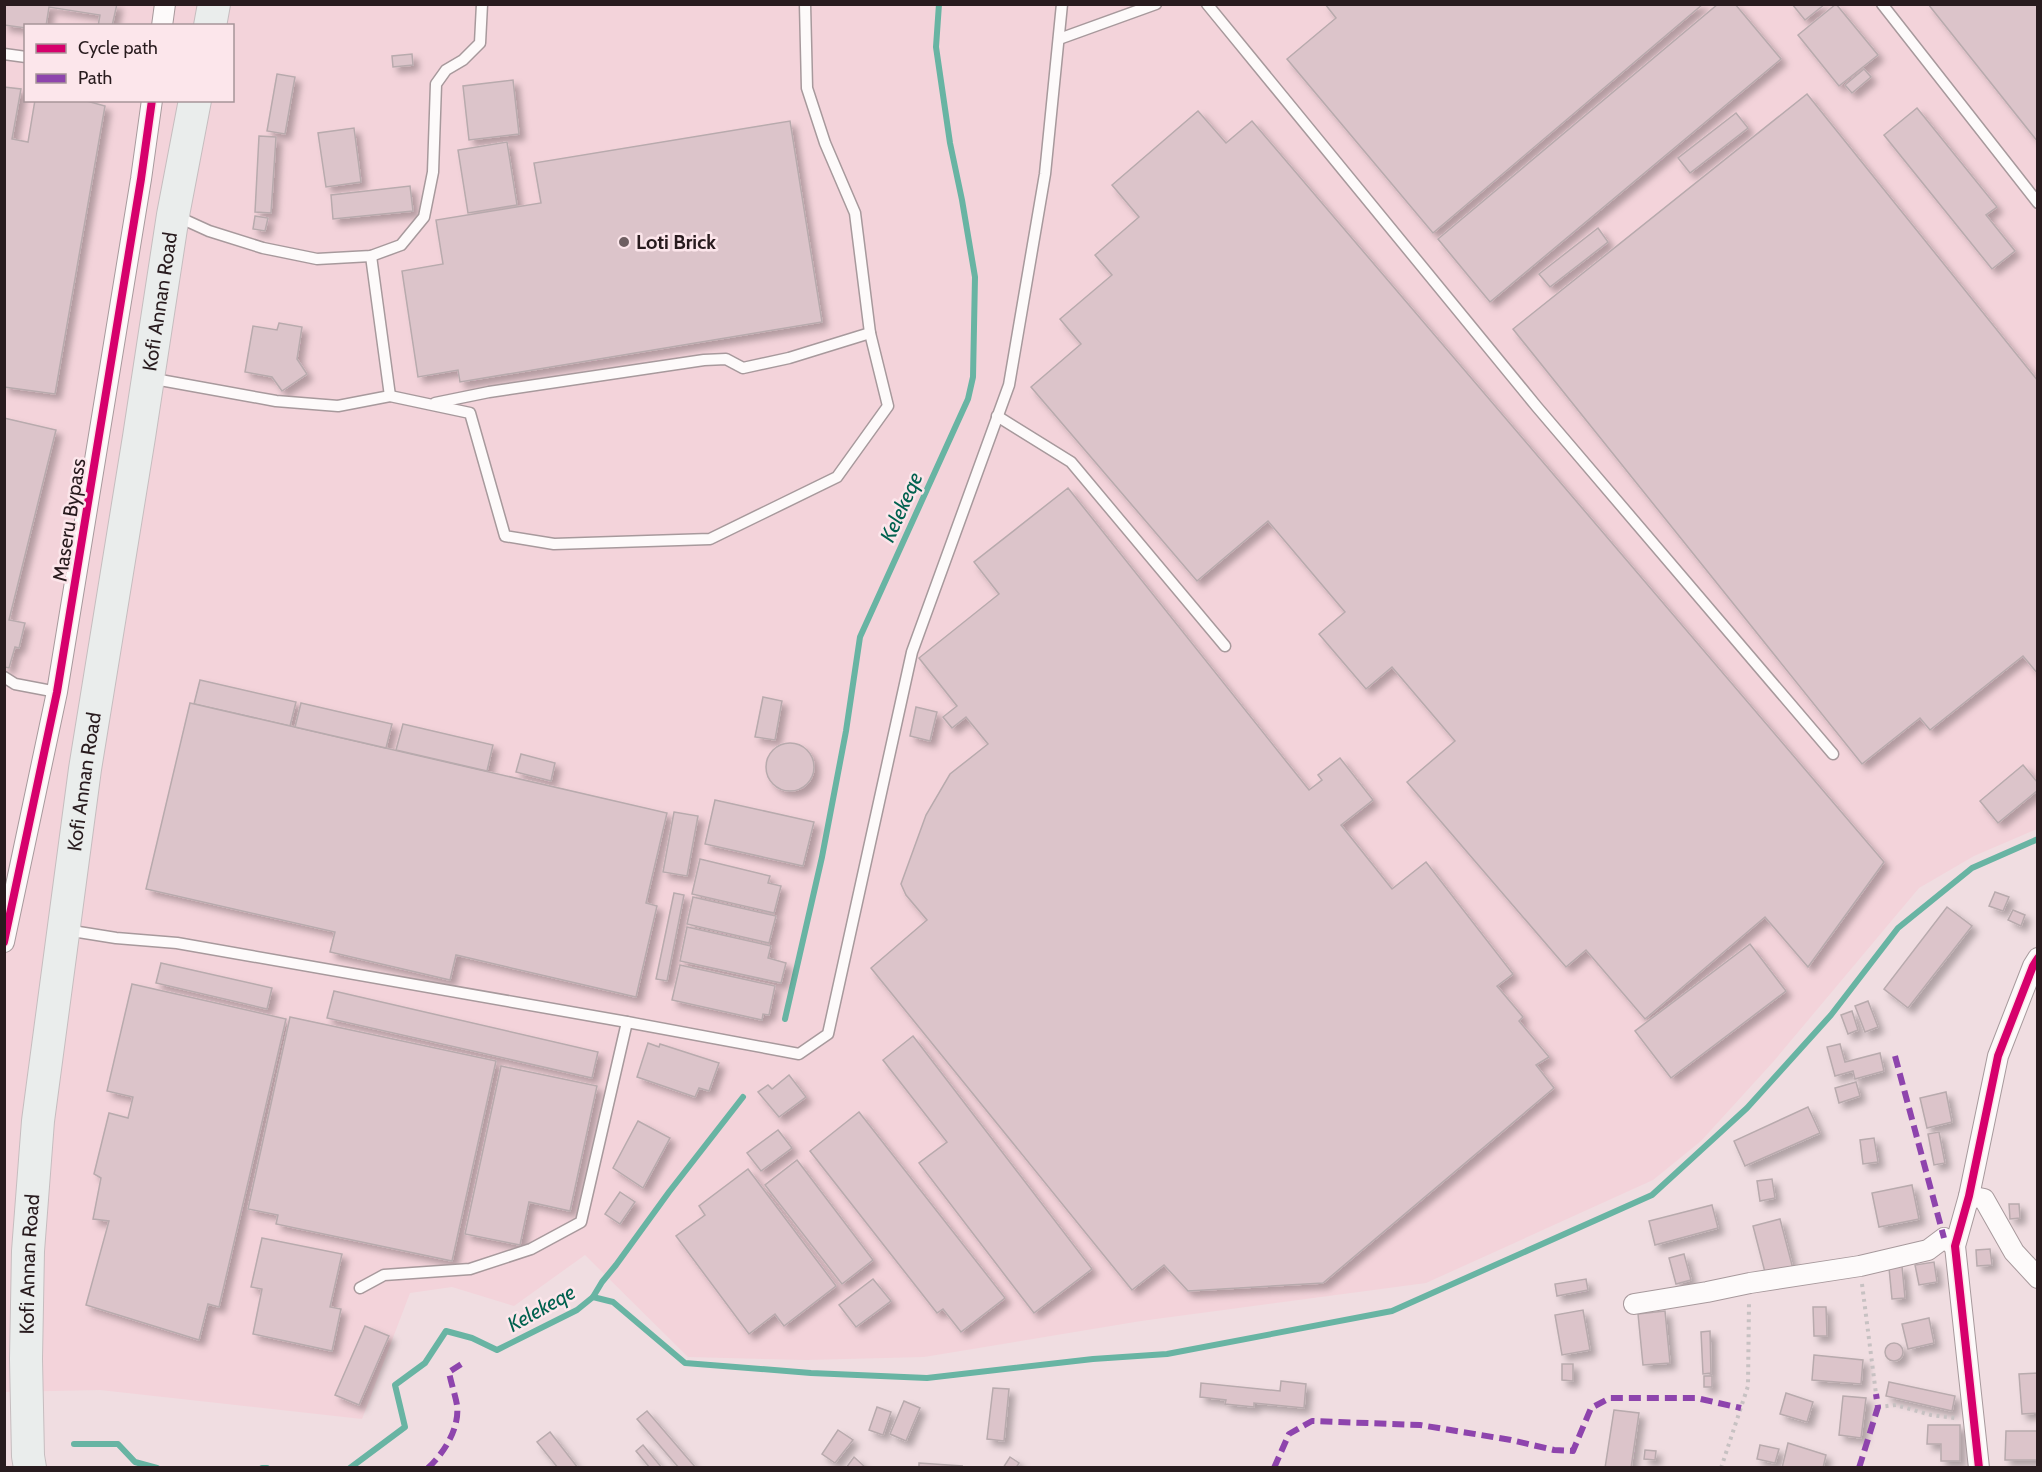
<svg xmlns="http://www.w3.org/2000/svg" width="2042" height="1472" font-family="Cabin,sans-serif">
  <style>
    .built { fill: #f3d3da; fill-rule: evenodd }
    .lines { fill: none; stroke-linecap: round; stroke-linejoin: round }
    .stream { stroke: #68b4a3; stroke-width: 6 }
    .building { fill: #dcc4ca; stroke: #b8aaad; stroke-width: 1.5; filter: url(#shadow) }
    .service-casing { stroke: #a7999c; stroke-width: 13 }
    .minor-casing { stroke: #a7999c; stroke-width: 22 }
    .primary-casing { stroke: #c6bdbf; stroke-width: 34 }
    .path { stroke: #c7c1c2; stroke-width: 4; stroke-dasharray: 3 4.5; stroke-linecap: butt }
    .service { stroke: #fdfafa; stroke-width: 10 }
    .minor { stroke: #fdfafa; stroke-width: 20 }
    .primary { stroke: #eaedec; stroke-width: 32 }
    .quiet { stroke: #8e44ad; stroke-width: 6; stroke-dasharray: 12 6; stroke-linecap: butt }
    .cycleway-casing { stroke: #fce6eb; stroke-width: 11 }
    .cycleway { stroke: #d6006c; stroke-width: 8 }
    .poi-dot { fill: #6e5f62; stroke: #fce6eb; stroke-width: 2 }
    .labels { text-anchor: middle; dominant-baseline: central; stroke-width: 5; stroke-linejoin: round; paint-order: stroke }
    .poi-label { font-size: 20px; font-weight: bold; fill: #281b1e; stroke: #fce6eb; text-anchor: start }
    .street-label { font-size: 20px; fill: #281b1e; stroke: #fce6eb }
    .water-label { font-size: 21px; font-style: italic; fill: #00614e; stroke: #fce6eb }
  </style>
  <defs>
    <filter id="shadow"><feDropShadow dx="5.5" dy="5.5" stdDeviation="3" flood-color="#0004"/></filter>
  </defs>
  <rect width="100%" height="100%" fill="#f0dde1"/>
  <!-- built -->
  <path class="built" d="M4 5H2037V829L1974 856 1919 888 1773 1062 1701 1141 1653 1180 1426 1283 1141 1321 924 1357 806 1360 688 1357 585 1255 514 1306 452 1287 410 1293 362 1419 100 1390 5 1392ZM26 26H232V100H26Z"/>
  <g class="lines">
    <!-- stream -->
    <g class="stream">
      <polyline points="785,1019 822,857 846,731 860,637 968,399 973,377 975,277 962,200 950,143 936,47 939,4"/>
      <polyline points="593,1297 613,1302 685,1363 811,1373 927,1378 1093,1359 1167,1354 1392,1311 1652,1195 1747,1108 1831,1015 1898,928 1972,868 2038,839"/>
      <polyline points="74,1444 118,1444 135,1462 157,1468"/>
      <polyline points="262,1468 267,1468"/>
      <polyline points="350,1468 405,1427 395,1385 425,1363 446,1331 472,1338 497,1350 577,1310 593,1297 602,1282 616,1265 669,1192 743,1097"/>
    </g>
  </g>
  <!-- building -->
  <g class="building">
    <polygon points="4,4 117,4 112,26 98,26 100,15 49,7 46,26 26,26 26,28 4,25"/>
    <polygon points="1325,4 1703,4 1433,233 1287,59 1336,18"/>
    <polygon points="1718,4 1735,4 1781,59 1490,302 1438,239"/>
    <polygon points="1792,4 1825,4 1805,20"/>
    <polygon points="1836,4 1878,55 1839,86 1798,35"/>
    <polygon points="1928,4 2038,4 2038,142"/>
    <polygon points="412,54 413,65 393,67 392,56"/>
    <polygon points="1864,69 1871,77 1852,93 1845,85"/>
    <polygon points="277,74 295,77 285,134 267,131"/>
    <polygon points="513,80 519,134 469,140 463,86"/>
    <polygon points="4,87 21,89 12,139 28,142 35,100 83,100 105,106 55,394 4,387"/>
    <polygon points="1807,94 2038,381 2038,674 2023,656 1930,730 1920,718 1862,764 1513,329"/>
    <polygon points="1917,108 1997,207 1986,215 2015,251 1992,269 1884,135"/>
    <polygon points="1198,111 1226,143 1252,121 1884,862 1808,967 1765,917 1645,1019 1586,950 1566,967 1407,782 1455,741 1392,667 1366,689 1319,634 1345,612 1268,521 1197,581 1031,387 1081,344 1060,319 1112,275 1095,255 1139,217 1112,185"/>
    <polygon points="1736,113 1748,128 1690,173 1678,158"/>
    <polygon points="790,121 822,322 460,382 458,370 418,377 402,271 443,264 436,220 541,203 534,163"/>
    <polygon points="354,128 361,182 326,187 318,133"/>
    <polygon points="259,136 276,137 271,213 255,212"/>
    <polygon points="507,142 517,205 468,213 458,150"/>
    <polygon points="410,186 413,211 333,219 331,195"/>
    <polygon points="255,216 268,218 265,231 253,229"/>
    <polygon points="1598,228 1608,242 1550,287 1539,274"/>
    <polygon points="279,323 302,327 297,359 307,374 282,391 272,377 245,372 253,326 277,330"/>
    <polygon points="4,418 56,430 9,620 25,623 19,648 15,647 9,668 4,667"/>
    <polygon points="1068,488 1309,790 1322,780 1318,775 1340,758 1373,800 1341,825 1392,889 1426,862 1513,974 1497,986 1523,1017 1519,1021 1549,1057 1536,1065 1554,1088 1323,1283 1188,1291 1164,1265 1132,1290 871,968 927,920 906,895 901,884 926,815 950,774 988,744 966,717 952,728 943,717 957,706 919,658 999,594 974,562"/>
    <polygon points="200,680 296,702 290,726 194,704"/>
    <polygon points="763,697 782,701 775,740 755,737"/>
    <polygon points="190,703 667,813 646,903 657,906 636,997 456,955 450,980 330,952 335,932 146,889"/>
    <polygon points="301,703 392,724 386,748 295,727"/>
    <polygon points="916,707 937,712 930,741 910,736"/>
    <polygon points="403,724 493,745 487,771 396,750"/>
    <circle cx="790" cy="767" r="24"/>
    <polygon points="521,754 555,763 551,781 516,772"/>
    <polygon points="2023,765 2038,783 2038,790 1998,823 1980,801"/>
    <polygon points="715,800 814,822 803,866 705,844"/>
    <polygon points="674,812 698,816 687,876 663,872"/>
    <polygon points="700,859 770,876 768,883 781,886 774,913 692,894"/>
    <polygon points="1995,892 2009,897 2003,911 1989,906"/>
    <polygon points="674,893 684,895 667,981 656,979"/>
    <polygon points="693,897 776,916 769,943 687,924"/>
    <polygon points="1947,907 1972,926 1908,1008 1884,989"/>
    <polygon points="2013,910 2025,915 2021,926 2008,920"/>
    <polygon points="687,927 771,946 768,958 786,963 781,983 680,961"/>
    <polygon points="1750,944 1786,991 1671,1078 1635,1031"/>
    <polygon points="161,963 272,988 267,1009 156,983"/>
    <polygon points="680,965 775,986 769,1015 763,1014 762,1020 672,1000"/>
    <polygon points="132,984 286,1019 219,1307 208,1304 199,1340 86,1305 109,1221 93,1219 101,1178 94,1174 109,1113 128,1118 133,1097 107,1091"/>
    <polygon points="334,991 598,1052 592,1078 327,1018"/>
    <polygon points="1868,1001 1878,1027 1865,1032 1855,1006"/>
    <polygon points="1852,1011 1858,1030 1848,1034 1841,1015"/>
    <polygon points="290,1017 496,1061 452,1261 276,1224 278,1215 248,1209"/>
    <polygon points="913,1036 1092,1269 1034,1313 919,1163 947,1142 883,1060"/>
    <polygon points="648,1043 659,1047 660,1044 719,1063 709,1091 699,1088 695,1097 637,1077"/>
    <polygon points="1840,1044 1845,1062 1880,1053 1884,1071 1855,1079 1853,1071 1835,1076 1827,1047"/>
    <polygon points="501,1066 597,1086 570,1211 529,1202 520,1245 465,1234"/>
    <polygon points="789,1075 806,1097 779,1117 758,1092 768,1085 772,1089"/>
    <polygon points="1856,1082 1860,1096 1839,1103 1835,1088"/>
    <polygon points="1946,1092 1952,1122 1927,1128 1920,1098"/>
    <polygon points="1808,1107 1820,1133 1745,1166 1734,1141"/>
    <polygon points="859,1112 1005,1298 961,1332 943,1309 937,1313 810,1151"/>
    <polygon points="638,1121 670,1138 643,1188 613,1168"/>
    <polygon points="778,1130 792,1148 761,1171 747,1153"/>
    <polygon points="1939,1132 1945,1163 1934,1165 1928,1134"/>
    <polygon points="1874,1138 1878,1162 1863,1164 1860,1140"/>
    <polygon points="797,1160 873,1260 842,1284 765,1185"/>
    <polygon points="748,1169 836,1286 784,1326 775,1314 749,1334 676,1236 705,1215 699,1206"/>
    <polygon points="1772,1179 1775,1198 1760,1201 1757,1181"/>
    <polygon points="1912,1185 1919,1219 1879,1227 1872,1193"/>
    <polygon points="620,1192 635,1202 620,1224 605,1214"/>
    <polygon points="2009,1204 2019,1204 2020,1218 2010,1219"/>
    <polygon points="1712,1205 1718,1228 1655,1245 1649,1221"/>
    <polygon points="1780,1219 1793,1269 1766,1276 1753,1226"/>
    <polygon points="262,1238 342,1254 330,1307 341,1309 332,1351 253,1334 262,1289 251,1287"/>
    <polygon points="1990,1249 1992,1265 1977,1266 1976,1250"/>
    <polygon points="1684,1254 1691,1280 1676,1284 1669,1258"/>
    <polygon points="1934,1262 1937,1282 1919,1285 1915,1265"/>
    <polygon points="1902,1266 1905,1298 1892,1299 1889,1268"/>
    <polygon points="873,1279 891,1301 856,1327 839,1305"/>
    <polygon points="1586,1279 1588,1290 1557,1296 1555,1284"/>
    <polygon points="1813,1307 1826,1307 1827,1336 1814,1336"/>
    <polygon points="1583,1310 1590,1350 1562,1355 1555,1315"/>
    <polygon points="1665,1311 1670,1363 1643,1365 1638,1314"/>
    <polygon points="1929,1318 1934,1343 1908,1349 1902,1324"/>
    <polygon points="365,1326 389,1336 359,1405 335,1395"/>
    <polygon points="1710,1331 1711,1373 1703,1374 1701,1332"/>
    <circle cx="1894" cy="1352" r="9"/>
    <polygon points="1814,1355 1863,1360 1861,1384 1812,1380"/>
    <polygon points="1562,1364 1573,1364 1573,1381 1562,1380"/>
    <polygon points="2038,1373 2038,1413 2022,1414 2019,1374"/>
    <rect x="1704" y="1376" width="8" height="11"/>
    <polygon points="1281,1381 1306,1384 1304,1408 1254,1403 1254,1407 1225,1404 1226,1400 1200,1397 1201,1383 1280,1391"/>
    <polygon points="1889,1382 1955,1396 1952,1411 1886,1396"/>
    <polygon points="993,1388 1009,1389 1004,1441 987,1439"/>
    <polygon points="1786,1393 1813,1402 1807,1422 1780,1414"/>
    <polygon points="1843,1396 1866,1398 1861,1438 1839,1435"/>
    <polygon points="904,1401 920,1408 906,1441 890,1434"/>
    <polygon points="877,1407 891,1412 883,1435 869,1430"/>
    <polygon points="1614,1410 1639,1413 1631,1468 1605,1468"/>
    <polygon points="647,1411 696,1468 679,1468 637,1419"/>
    <polygon points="1928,1425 1960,1425 1960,1461 1941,1461 1941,1444 1927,1444"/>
    <polygon points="838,1430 853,1440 835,1463 822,1454"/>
    <polygon points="2006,1431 2038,1431 2038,1460 2005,1460"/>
    <polygon points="550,1432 578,1468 558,1468 537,1442"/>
    <polygon points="1788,1443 1826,1455 1823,1468 1782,1468"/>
    <polygon points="643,1445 662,1468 650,1468 636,1451"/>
    <polygon points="1760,1445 1779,1449 1775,1463 1757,1459"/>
    <polygon points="1645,1450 1656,1451 1655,1460 1644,1459"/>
    <polygon points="854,1457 866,1468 846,1468"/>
    <polygon points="1010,1457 1019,1463 1016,1468 1003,1468"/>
    <polygon points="919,1463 963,1466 919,1468"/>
  </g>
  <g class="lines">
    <!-- service casing -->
    <g class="service-casing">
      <g id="service">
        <polyline points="1207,4 1537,407 1833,754"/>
        <polyline points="1882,4 2038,203"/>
        <polyline points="1059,39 1156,4"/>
        <polyline points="4,54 26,57"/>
        <polyline points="176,216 209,231 263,248 317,259 371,256 401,245 424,217 433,172 436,84 446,70 463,60 480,43 482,4"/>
        <polyline points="371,256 390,396"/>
        <polyline points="149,378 276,401 338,406 390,396 470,413 505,536 554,544 710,539 837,477 888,406 870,333 855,213 825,143 807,88 805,4"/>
        <polyline points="435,403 489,392 704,360 726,359 743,368 789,358 870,333"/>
        <polyline points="997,416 1071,462 1225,646"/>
        <polyline points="4,677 15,684 57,692"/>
        <polyline points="66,930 116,938 177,943 627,1022 799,1054 828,1034 912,652 1009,385 1045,174 1062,4"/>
        <polyline points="360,1288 384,1275 470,1269 531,1249 581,1222 627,1022"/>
      </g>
    </g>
    <!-- minor casing -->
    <g class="minor-casing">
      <g id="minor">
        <polyline points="162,26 165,4"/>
        <polyline points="4,942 57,692 141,179 152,100"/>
        <polyline points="1969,1196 1984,1199 2014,1252 2038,1278"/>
        <polyline points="1634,1304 1707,1292 1750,1283 1860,1266 1928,1250 1944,1238 1955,1246"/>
        <polyline points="1979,1468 1955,1246 1969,1196 1998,1056 2033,966 2038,958"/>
      </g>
    </g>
    <!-- primary casing -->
    <g class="primary-casing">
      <g id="primary">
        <polyline points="210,26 214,4"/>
        <path id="s1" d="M30 1468 28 1456 26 1359 28 1251 38 1121 85 769 139 437 173 215 195 100"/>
      </g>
    </g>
    <!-- path -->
    <g class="path">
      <polyline points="1862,1284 1876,1394"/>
      <polyline points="1878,1407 1896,1405 1931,1415 1955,1418"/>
      <polyline points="1721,1468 1748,1386 1749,1302"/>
    </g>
    <!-- service -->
    <use href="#service" class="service"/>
    <!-- minor -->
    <use href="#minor" class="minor"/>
    <!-- primary -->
    <use href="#primary" class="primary"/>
    <!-- quiet -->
    <g class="quiet">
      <polyline points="1895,1056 1944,1238"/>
      <path d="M428 1468C444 1453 460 1428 457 1405 455 1394 451 1383 449 1372L463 1363"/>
      <polyline points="1274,1468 1289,1434 1312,1421 1420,1425 1511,1440 1554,1450 1573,1451 1591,1408 1610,1398 1696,1398 1741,1408"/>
      <polyline points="1859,1468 1878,1407 1876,1394"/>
    </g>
    <!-- cycleway casing -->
    <g class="cycleway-casing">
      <g id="cycleway">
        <polyline points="4,942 57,692 141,179 152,100"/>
        <polyline points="1979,1468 1955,1246 1969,1196 1998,1056 2033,966 2038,958"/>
      </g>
    </g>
    <!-- cycleway -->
    <use href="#cycleway" class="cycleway"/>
  </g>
  <!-- markers -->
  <circle class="poi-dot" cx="624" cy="242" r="6"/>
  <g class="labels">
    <!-- poi labels -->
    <g class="poi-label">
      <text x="636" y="242">Loti Brick</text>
    </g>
    <!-- street labels -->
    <g class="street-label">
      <text stroke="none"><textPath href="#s1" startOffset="1176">Kofi Annan Road</textPath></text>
      <text transform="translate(69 520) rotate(-81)">Maseru Bypass</text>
      <text stroke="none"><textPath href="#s1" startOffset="690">Kofi Annan Road</textPath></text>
      <text stroke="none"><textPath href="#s1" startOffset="204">Kofi Annan Road</textPath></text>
    </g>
    <!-- water labels -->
    <g class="water-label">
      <text transform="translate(901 507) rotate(-66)">Kelekeqe</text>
      <text transform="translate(541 1308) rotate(-29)">Kelekeqe</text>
    </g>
  </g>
  <!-- border -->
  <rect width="2042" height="1472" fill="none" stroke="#281b1e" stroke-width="12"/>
  <!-- legend -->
  <rect x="24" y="24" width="210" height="78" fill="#fce6eb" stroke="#a79599" stroke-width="1.5"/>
  <rect x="36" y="44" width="30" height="9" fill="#d6006c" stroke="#a79599" stroke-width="1.5"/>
  <text x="78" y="54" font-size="18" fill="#281b1e">Cycle path</text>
  <rect x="36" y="74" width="30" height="9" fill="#8e44ad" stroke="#a79599" stroke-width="1.5"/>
  <text x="78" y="84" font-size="18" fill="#281b1e">Path</text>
</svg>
